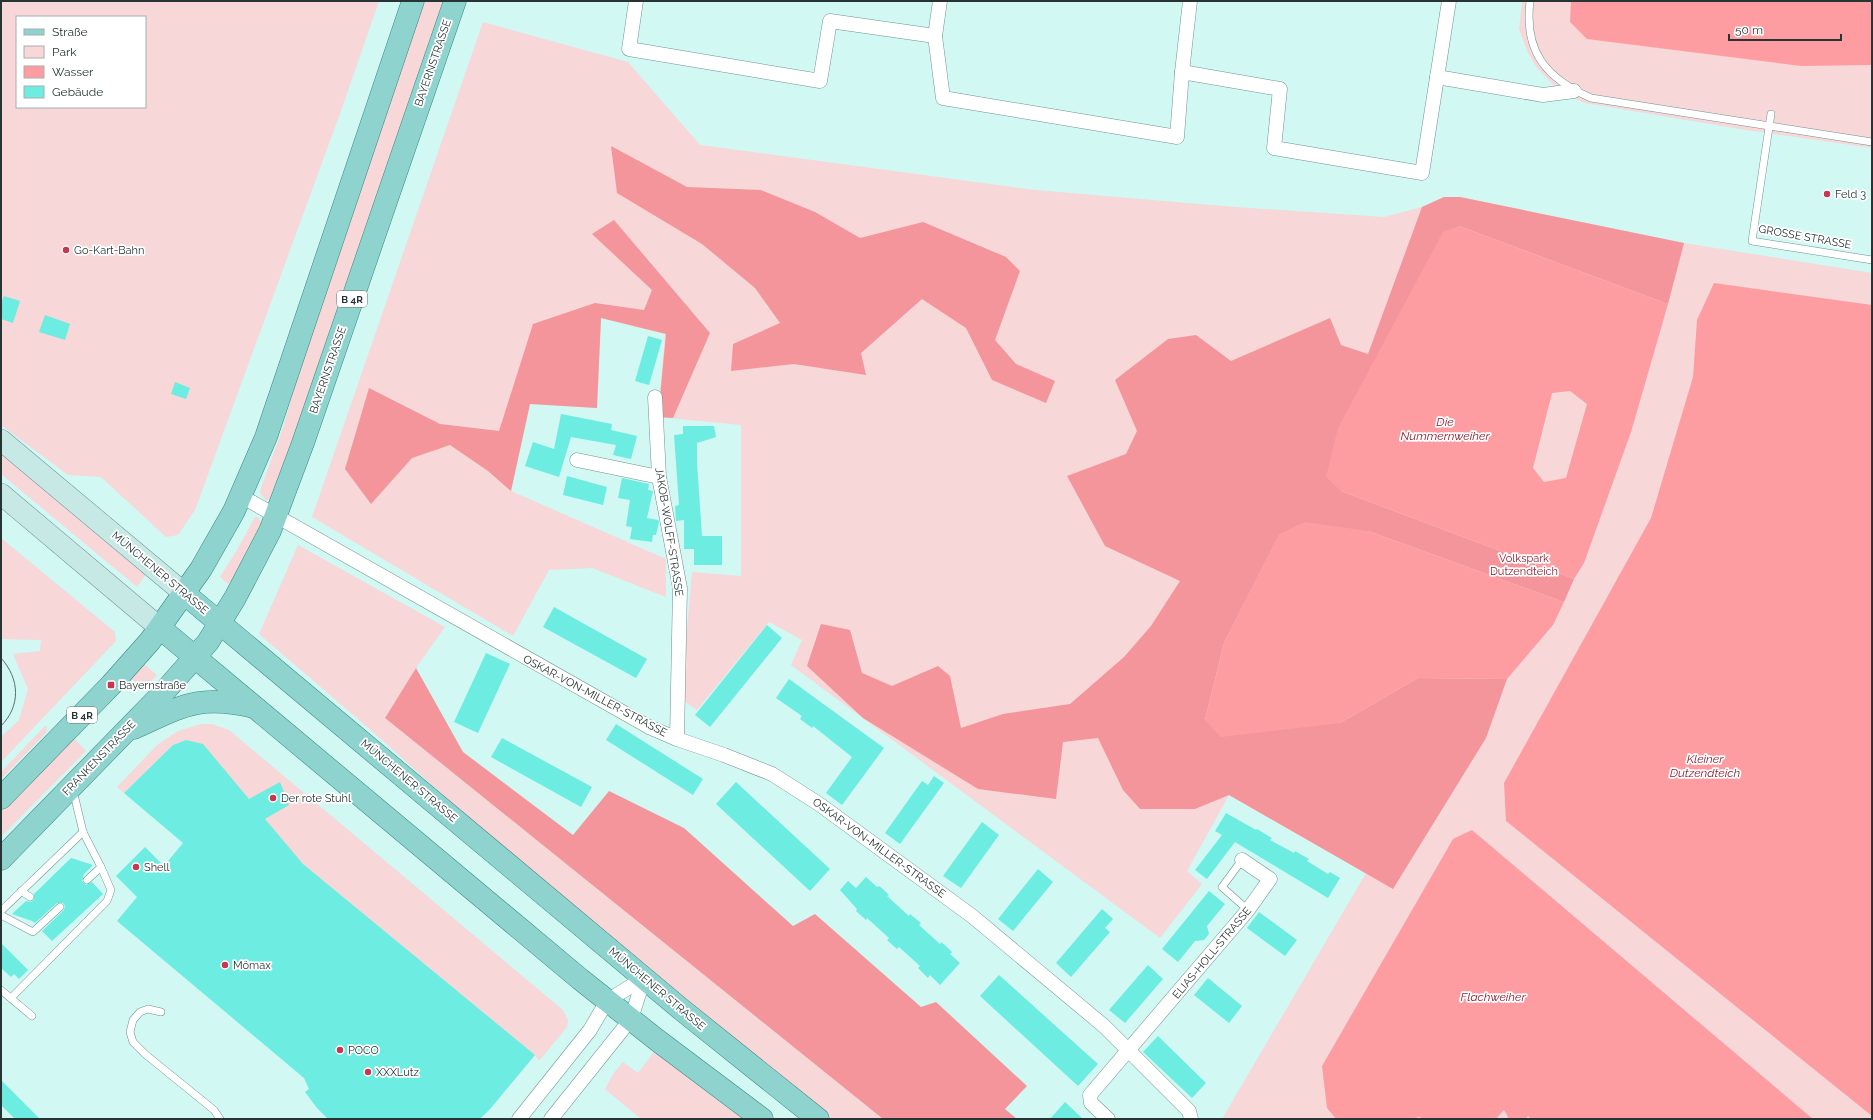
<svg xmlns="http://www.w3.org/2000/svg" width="1873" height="1120" font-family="Raleway,sans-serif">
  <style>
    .green { fill: #f7d7d7; fill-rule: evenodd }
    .forest { fill: #f4959b }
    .water { fill: #fd9da2; fill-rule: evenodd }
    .building { fill: #6dece1 }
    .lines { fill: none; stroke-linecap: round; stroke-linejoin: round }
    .lane-casing { stroke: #709490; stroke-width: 8 }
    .street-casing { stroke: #709490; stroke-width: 15 }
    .secondary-casing { stroke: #709490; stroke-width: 22 }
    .primary-casing { stroke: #398882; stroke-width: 23 }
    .lane { stroke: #fff; stroke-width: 7 }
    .street { stroke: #fff; stroke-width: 14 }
    .secondary { stroke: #c7e9e6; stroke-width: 21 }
    .primary { stroke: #8ed3cd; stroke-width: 22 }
    .tram { stroke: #5a706e; stroke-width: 1 }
    .poi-dot { fill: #c7374e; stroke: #fff; stroke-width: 1.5 }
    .labels { text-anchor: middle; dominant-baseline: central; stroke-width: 3.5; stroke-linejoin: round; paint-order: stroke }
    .shield { fill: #fff; stroke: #677271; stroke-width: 1 }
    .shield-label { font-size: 10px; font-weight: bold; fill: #263534 }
    .street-label { font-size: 11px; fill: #263534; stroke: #fff }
    .poi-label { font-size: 11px; fill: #263534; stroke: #fff; text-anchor: start }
    .park-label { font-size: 11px; fill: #8d1f32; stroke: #fff }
    .water-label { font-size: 12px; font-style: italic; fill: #8a1c30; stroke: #fff }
  </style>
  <rect width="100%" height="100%" fill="#d1f8f3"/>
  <!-- green -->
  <g class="green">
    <path d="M1 1H379L342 108 195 510 178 535 166 537 101 477 68 475 1 425ZM17 17H145V107H17Z"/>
    <polygon points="422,1 445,1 273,498 266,500 260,493 261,488 284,425 300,365"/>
    <polygon points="1522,1 1872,1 1872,148 1746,130 1585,103 1561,93 1537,68 1528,53 1519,29"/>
    <polygon points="483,22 628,62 700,145 1035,190 1235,207 1384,217 1422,207 1444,197 1460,197 1684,243 1872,273 1872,1119 1222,1119 1366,873 1229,795 1187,871 1202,884 1160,938 791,665 802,640 769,622 697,710 681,699 692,572 741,576 741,425 658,417 665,334 601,318 597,408 530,404 511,491 666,559 666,597 592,568 549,570 513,636 312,517"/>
    <polygon points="1,453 146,574 137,587 1,474"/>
    <polygon points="255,517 259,518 262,526 236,576 228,584 220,577 237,550"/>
    <polygon points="1,538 115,632 116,641 1,762 1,737 19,720 28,689 13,654 40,651 41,640 1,639"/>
    <polygon points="298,545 445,627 416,668 385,718 883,1119 830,1119 811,1105 490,837 374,733 259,634"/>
    <polygon points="144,664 157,675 144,689 130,678"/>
    <polygon points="201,724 212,724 229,730 563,1010 568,1020 567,1027 539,1061 535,1055 303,864 186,740 173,745 124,793 117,787 157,745 178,731"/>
    <polygon points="46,725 47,728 46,733 1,779 1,772"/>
    <polygon points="73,737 86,751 1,837 1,811"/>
    <polygon points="654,1052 663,1057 749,1119 641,1119 605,1089 613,1074 623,1062 638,1073"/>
  </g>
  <!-- forest -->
  <g class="forest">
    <polygon points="611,146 687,187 761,190 815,212 860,238 923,222 1006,257 1020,271 995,340 1016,364 1055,381 1046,403 992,380 966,328 922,299 861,353 866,375 794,364 731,371 733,344 780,323 755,288 702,244 617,193"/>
    <polygon points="1444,197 1460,197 1684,243 1668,304 1459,226 1341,491 1574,579 1564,602 1368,531 1279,535 1224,643 1205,720 1340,723 1418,678 1507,679 1486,738 1393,889 1229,795 1195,809 1140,809 1123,790 1098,738 1063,742 1056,799 978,789 863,718 807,666 821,624 850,630 862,673 892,686 938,666 950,676 961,728 1003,714 1070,704 1124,657 1151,626 1180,581 1105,546 1067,476 1126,454 1137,431 1115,380 1168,339 1196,335 1231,361 1330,318 1341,345 1368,354 1422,207"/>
    <polygon points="614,220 710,333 673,418 658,417 666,334 601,318 597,408 530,404 511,491 488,471 450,445 412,458 371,504 345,469 369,388 440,424 499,431 533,324 595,303 644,310 652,290 592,234"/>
    <polygon points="416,668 463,752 573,835 609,791 684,828 793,926 815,914 921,1007 936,1002 1027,1086 1005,1109 1017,1119 883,1119 385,718"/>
  </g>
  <!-- water -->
  <g class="water">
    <polygon points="1571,1 1872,1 1872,65 1801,66 1587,39 1570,22"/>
    <path d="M1459 226 1668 304 1631 432 1584 563 1574 579 1341 491 1326 477 1338 428 1443 232ZM1570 391 1587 404 1566 478 1544 482 1533 468 1552 393Z"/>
    <polygon points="1714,283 1872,305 1872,1116 1506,821 1504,783 1651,518 1693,377 1697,320"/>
    <polygon points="1305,522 1368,531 1564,602 1553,625 1507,679 1418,678 1340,723 1221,737 1205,720 1224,643 1279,534"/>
    <polygon points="1472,830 1807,1114 1813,1119 1531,1119 1528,1116 1526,1119 1507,1119 1508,1117 1504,1110 1496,1119 1422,1119 1420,1117 1410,1119 1336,1119 1327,1108 1322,1066 1453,839"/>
  </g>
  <!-- building -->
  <g class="building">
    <polygon points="4,296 20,301 13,323 1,319 1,304"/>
    <polygon points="45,315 70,324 65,340 39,332"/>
    <polygon points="648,336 662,340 649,385 635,381"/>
    <polygon points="175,382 190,388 186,399 171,394"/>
    <polygon points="561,414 612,424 611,430 637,436 631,459 613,455 616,445 571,437 559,477 525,466 533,442 554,449"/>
    <polygon points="683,426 714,426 716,437 697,443 697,462 702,536 722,536 722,565 694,565 694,549 684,549 684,520 676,521 675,506 679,505 674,435 683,434"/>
    <polygon points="567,476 607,487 603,505 563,495"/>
    <polygon points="622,478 649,484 648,490 653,491 647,518 658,520 659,522 656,535 653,535 652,542 630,539 632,527 626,526 630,500 618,498"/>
    <polygon points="554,607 647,659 636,678 543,627"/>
    <polygon points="767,625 782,638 710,727 695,715"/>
    <polygon points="486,653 510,664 478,733 454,722"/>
    <polygon points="789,679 884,748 842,805 826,793 852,757 813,726 812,728 800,719 802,716 776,698"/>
    <polygon points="616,724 703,779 693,795 606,740"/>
    <polygon points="502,738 592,787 581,807 491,757"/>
    <polygon points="186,740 203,744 249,799 280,782 289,805 265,819 303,864 535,1055 491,1108 482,1117 479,1119 328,1119 317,1108 305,1092 309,1089 304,1078 117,921 137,897 116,876 145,847 164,866 183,843 124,793 173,745"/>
    <polygon points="934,776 944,783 900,844 885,833 922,781 928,785"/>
    <polygon points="736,782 830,869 810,891 716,804"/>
    <polygon points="1226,813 1256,830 1257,829 1272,838 1270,840 1294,853 1295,851 1309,859 1307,861 1328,874 1330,872 1340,878 1328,898 1235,842 1207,879 1195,870 1222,835 1215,831"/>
    <polygon points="982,822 999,835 961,888 943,876"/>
    <polygon points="71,858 93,865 84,874 82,881 86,885 92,882 103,894 52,941 42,931 64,910 65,906 63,903 57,903 35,923 32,921 12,914 26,901 30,902 34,900 34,894"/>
    <polygon points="1038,869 1053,882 1013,931 998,919"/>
    <polygon points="866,877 877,887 879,886 884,890 889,895 887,896 909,916 910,914 921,923 919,925 940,944 941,942 947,947 952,952 950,954 960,963 940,985 930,975 928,978 918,968 920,966 899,947 897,949 887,940 889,938 867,918 866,920 856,911 857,909 840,890 848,881 856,888"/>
    <polygon points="1209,891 1225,904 1207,926 1209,934 1204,940 1195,941 1178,962 1162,949"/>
    <polygon points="1102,909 1113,919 1105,928 1110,932 1071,977 1056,963"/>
    <polygon points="1259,912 1297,940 1285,956 1247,928"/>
    <polygon points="1,943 28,970 19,979 14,974 11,977 1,968"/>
    <polygon points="1148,965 1163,979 1125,1023 1109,1010"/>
    <polygon points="999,975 1098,1064 1078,1086 980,996"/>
    <polygon points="1208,978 1242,1006 1229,1023 1194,995"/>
    <polygon points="1158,1036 1206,1083 1192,1098 1143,1052"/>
    <polygon points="1,1080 40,1119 15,1119 1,1105"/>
    <polygon points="1065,1102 1083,1119 1050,1119"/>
  </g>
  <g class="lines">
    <!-- lane casing -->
    <g class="lane-casing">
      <g id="lane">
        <path d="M1530 1C1524 51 1545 78 1591 98L1872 142"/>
        <polyline points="1771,114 1752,241 1872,260"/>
        <polyline points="73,790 83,832 101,867 87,880"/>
        <polyline points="1242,860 1222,887 1248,910"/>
        <polyline points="21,891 30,897"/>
        <polyline points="1,911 83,832"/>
        <polyline points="1,915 33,932 60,907"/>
        <polyline points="1,990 32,1016"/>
        <polyline points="11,998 107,901 111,890 101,867"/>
        <polyline points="161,1012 148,1009 140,1012 133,1020 130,1032 133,1042 145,1054 214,1110 220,1119"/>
      </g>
    </g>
    <!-- street casing -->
    <g class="street-casing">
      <g id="street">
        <polyline points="636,1 629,49 820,81 830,21 935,36 943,98 1177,137 1182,72 1280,89 1274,148 1422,173 1449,1"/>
        <polyline points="935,36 940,1"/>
        <polyline points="1182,72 1190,1"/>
        <polyline points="1437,77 1543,95 1574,91"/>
        <polyline points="655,397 659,477 680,588 677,739"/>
        <polyline points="577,460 659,477"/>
        <polyline points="241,496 649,727 677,739 724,755 772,774 819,804 972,916 1104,1026 1189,1111 1191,1119"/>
        <polyline points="519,1119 590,1030 607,1001 644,978"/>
        <polyline points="551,1119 631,1019 644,978"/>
        <polyline points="1108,1119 1091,1103 1090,1095 1248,910 1270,879 1242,860"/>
      </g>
    </g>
    <!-- secondary casing -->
    <g class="secondary-casing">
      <g id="secondary">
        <polyline points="1,440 185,594"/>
        <polyline points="1,494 160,628"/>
      </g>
    </g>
    <!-- primary casing -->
    <g class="primary-casing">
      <g id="primary">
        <polyline points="185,594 682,1010 818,1119"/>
        <polyline points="160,628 580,979 657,1040 762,1119"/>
        <path d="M134 728C183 706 198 694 254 707"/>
        <polyline points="1,798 111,685 150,641 201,569 234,511 266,437 413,1"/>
        <polyline points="1,859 165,691 208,642 235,598 270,531 303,443 455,1"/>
      </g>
    </g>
    <!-- lane -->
    <use href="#lane" class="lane"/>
    <!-- street -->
    <use href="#street" class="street"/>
    <!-- secondary -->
    <use href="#secondary" class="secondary"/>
    <!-- primary -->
    <use href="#primary" class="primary"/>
    <!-- tram -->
    <path class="tram" d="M1 658C20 679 21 706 1 726"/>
  </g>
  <!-- markers -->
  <g class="poi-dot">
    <circle cx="1827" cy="194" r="4"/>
    <circle cx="66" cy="250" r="4"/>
    <rect x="107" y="681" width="8" height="8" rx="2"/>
    <circle cx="273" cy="798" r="4"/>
    <circle cx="136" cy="867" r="4"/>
    <circle cx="225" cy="965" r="4"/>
    <circle cx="340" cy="1050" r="4"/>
    <circle cx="368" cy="1072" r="4"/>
  </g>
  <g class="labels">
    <!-- shield labels -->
    <g class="shield">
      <rect x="337" y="291" width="30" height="16" rx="3"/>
      <rect x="67" y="707" width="30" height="16" rx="3"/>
    </g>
    <g class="shield-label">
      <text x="352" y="299">B 4R</text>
      <text x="82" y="715">B 4R</text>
    </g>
    <!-- street labels -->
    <g class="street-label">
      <text transform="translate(433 63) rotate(-71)">BAYERNSTRASSE</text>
      <text transform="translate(1805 237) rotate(10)">GROSSE STRASSE</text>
      <text transform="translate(328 370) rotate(-71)">BAYERNSTRASSE</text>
      <text transform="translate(669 532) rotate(81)">JAKOB-WOLFF-STRASSE</text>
      <text transform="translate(160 573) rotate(40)">MÜNCHENER STRASSE</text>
      <text transform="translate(595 696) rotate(28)">OSKAR-VON-MILLER-STRASSE</text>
      <text transform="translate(99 758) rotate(-46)">FRANKENSTRASSE</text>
      <text transform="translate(409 781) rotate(40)">MÜNCHENER STRASSE</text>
      <text transform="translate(879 848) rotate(36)">OSKAR-VON-MILLER-STRASSE</text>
      <text transform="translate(1212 953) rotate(-50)">ELIAS-HOLL-STRASSE</text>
      <text transform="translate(657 989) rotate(40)">MÜNCHENER STRASSE</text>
    </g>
    <!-- poi labels -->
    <g class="poi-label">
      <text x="1835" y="194">Feld 3</text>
      <text x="74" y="250">Go-Kart-Bahn</text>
      <text x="119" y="685">Bayernstraße</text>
      <text x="281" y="798">Der rote Stuhl</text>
      <text x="144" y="867">Shell</text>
      <text x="233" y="965">Mömax</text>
      <text x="348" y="1050">POCO</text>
      <text x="376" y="1072">XXXLutz</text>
    </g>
    <!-- park labels -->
    <g class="park-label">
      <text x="1524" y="558">Volkspark<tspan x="1524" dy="13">Dutzendteich</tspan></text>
    </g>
    <!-- water labels -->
    <g class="water-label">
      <text x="1445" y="422">Die<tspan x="1445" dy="14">Nummernweiher</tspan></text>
      <text x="1705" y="759">Kleiner<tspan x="1705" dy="14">Dutzendteich</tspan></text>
      <text x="1493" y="997">Flachweiher</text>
    </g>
  </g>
  <!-- border -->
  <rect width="1873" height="1120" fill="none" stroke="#263534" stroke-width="4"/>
  <!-- legend -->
  <rect x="16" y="16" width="130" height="92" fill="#ffffff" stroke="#a8aeae"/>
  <rect x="24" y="29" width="20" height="6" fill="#8ed3cd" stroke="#a8aeae"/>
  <text x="52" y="36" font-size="12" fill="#263534">Straße</text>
  <rect x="24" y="46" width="20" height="12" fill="#f7d7d7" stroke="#a8aeae"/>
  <text x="52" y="56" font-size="12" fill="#263534">Park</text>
  <rect x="24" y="66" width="20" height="12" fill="#fd9da2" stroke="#a8aeae"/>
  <text x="52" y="76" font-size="12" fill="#263534">Wasser</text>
  <rect x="24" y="86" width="20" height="12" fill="#6dece1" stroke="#a8aeae"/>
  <text x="52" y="96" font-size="12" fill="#263534">Gebäude</text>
  <!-- scale -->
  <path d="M1729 34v6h112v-6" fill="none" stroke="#263534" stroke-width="2"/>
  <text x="1735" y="34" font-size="12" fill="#263534" stroke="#ffffff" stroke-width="3" paint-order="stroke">50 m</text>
</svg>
